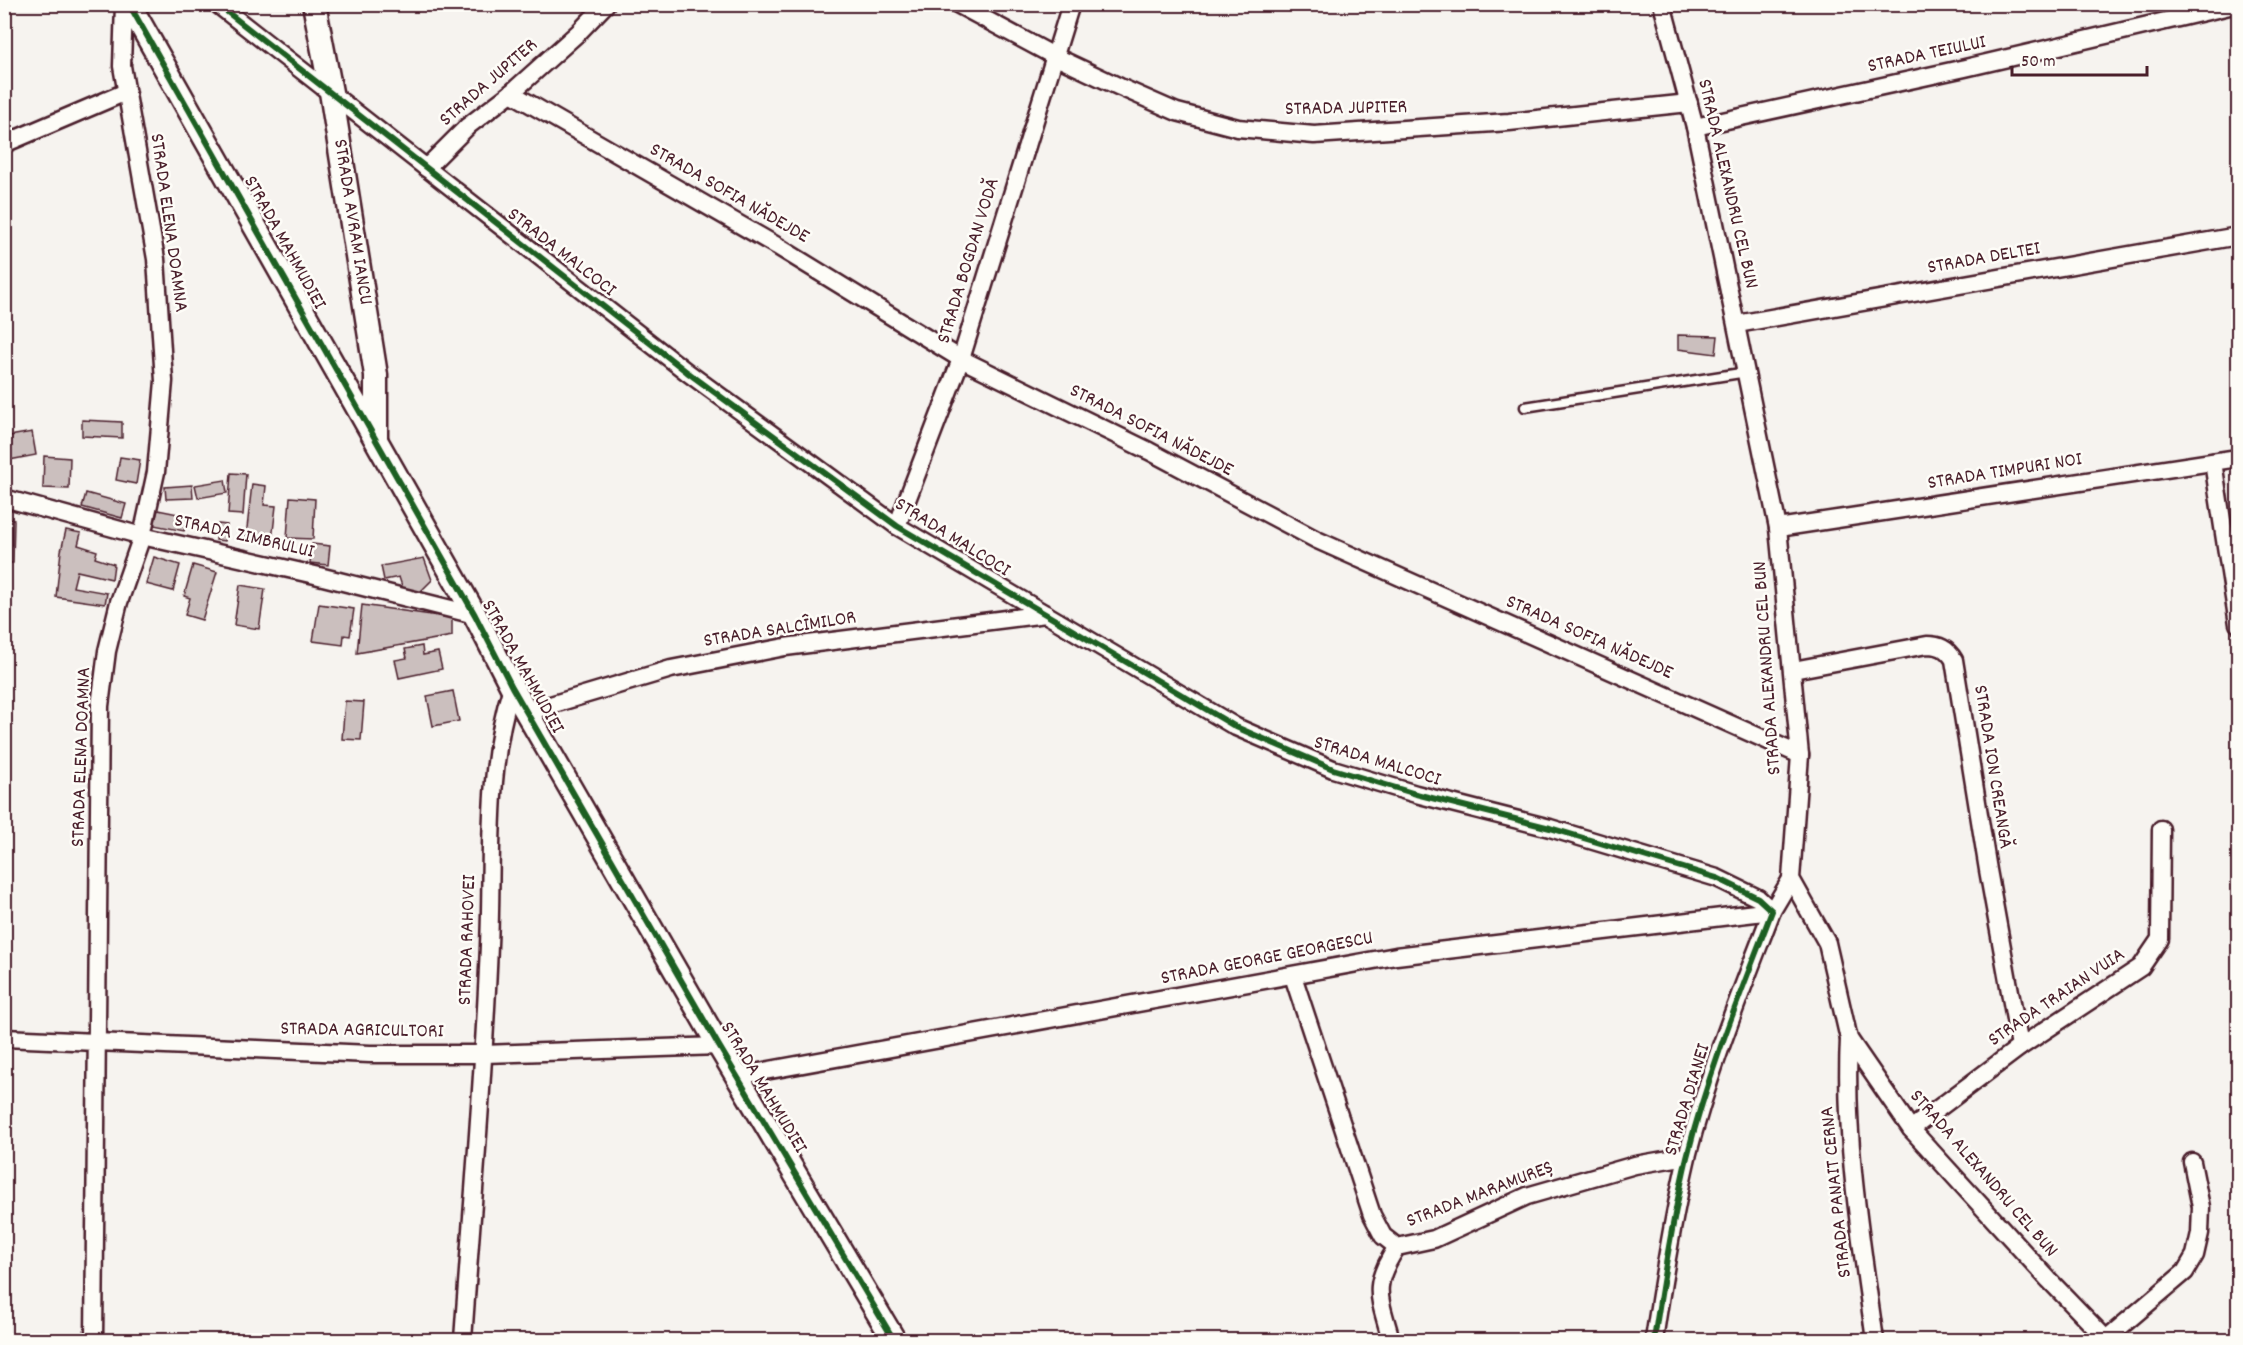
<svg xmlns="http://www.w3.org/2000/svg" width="2243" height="1345" font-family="Dekko,sans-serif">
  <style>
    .building { fill: #cbbfbe; stroke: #4a1f2b; stroke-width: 1.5 }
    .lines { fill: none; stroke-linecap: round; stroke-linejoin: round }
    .lane-casing { stroke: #4a1f2b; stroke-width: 13 }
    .street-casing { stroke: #4a1f2b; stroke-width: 21 }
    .secondary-casing { stroke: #4a1f2b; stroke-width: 27 }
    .lane { stroke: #fdfcf7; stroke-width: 8 }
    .street { stroke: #fdfcf7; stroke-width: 16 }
    .secondary { stroke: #fdfcf7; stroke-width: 22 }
    .cycleway-casing { stroke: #fdfcf7; stroke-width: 10 }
    .cycleway { stroke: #1b5e20; stroke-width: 6 }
    .labels { text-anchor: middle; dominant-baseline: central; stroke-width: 5; stroke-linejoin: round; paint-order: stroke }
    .street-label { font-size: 20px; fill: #4a1f2b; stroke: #fdfcf7 }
  </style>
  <rect width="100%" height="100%" fill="#f6f3ef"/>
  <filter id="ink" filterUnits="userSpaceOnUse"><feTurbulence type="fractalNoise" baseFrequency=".0167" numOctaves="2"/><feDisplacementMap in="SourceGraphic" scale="12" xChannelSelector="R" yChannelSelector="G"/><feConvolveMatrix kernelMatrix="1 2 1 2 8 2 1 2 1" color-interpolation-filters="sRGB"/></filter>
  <g filter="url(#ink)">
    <!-- building -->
    <g class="building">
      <polygon points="1678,335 1718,336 1716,354 1678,349"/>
      <polygon points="82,420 122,422 122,438 82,436"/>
      <polygon points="32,432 36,455 4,461 4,437"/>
      <polygon points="44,456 70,458 69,489 43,488"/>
      <polygon points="120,457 140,460 136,484 116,480"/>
      <polygon points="231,473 246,474 243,515 228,514"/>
      <polygon points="225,480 227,493 198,498 195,485"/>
      <polygon points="252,484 266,486 264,505 276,506 272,540 246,537"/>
      <polygon points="192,485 193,498 166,499 165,487"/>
      <polygon points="86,493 126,504 122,518 82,507"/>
      <polygon points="290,497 315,499 313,539 287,538"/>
      <polygon points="158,510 188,516 184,531 154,525"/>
      <polygon points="4,519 14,520 13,563 4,563"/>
      <polygon points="218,524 227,525 225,541 216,540"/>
      <polygon points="66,530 81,533 78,545 97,551 95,558 114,564 112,579 77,571 73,587 107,593 105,604 56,597 61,551"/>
      <polygon points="312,544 330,546 328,565 310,563"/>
      <polygon points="154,557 180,565 173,591 146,584"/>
      <polygon points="424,558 432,580 420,592 403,589 399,577 384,580 381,566"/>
      <polygon points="193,565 217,572 202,620 185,615 190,598 184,596"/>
      <polygon points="240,585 265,589 259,629 234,625"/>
      <polygon points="319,604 354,609 350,636 344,635 343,645 313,641"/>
      <polygon points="362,605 452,618 452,636 357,653"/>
      <polygon points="422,646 423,655 438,652 442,669 399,678 395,660 407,658 405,649"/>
      <polygon points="453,691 459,721 433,726 427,696"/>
      <polygon points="345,701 364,702 361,740 342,739"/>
    </g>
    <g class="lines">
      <!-- lane casing -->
      <g class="lane-casing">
        <polyline id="lane" points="1525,407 1747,372"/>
      </g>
      <!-- street casing -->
      <g class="street-casing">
        <g id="street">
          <path d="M217 4 687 372 897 526 1236 727 1333 769 1416 794 1550 828 1717 878 1758 898 1772 911C1741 992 1708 1073 1687 1157 1673 1217 1663 1279 1654 1340"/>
          <polyline points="957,4 1054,56 1120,87 1177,112 1238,128 1314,135 1509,122 1689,103"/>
          <polyline points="1662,4 1695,127 1778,528 1800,755 1791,879 1827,943 1849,1039 1911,1129 2049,1280 2107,1340"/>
          <polyline points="511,93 777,246 961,359 1149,451 1317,540 1800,755"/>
          <polyline points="1695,127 1965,68 2238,4"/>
          <polyline points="4,144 126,92"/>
          <polyline points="426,168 468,126 511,93 579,32 606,4"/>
          <polyline points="1737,324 2238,236"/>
          <polyline points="2213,462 2238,624"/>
          <polyline points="4,498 142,536 315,575 475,615"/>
          <polyline points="897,526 961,359 1071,4"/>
          <polyline points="1778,528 2238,458"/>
          <path d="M1793 670 1927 645C1939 645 1947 648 1954 660L1988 870 2020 1047"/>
          <polyline points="527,712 671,669 785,647 1046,614"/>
          <polyline points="1293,976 1372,1215 1383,1236 1397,1247"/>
          <polyline points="4,1038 370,1054 484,1054 719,1046"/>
          <path d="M1849 1039C1844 1141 1861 1240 1875 1340"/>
          <polyline points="737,1076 1396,956 1772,911 1791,879"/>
          <polyline points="1911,1129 2020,1047 2141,967 2160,939 2161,829"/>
          <polyline points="1397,1247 1434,1239 1527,1196 1635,1165 1687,1156"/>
          <polyline points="2106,1339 2185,1272 2195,1255 2200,1233 2201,1207 2192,1162"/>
          <polyline points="94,1340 100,706 107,651 119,602 142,536 156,472 164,381 156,259 122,66 124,4"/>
          <path d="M463 1340C472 1209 484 1077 489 945 493 859 485 770 512 687"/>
          <path d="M1391 1340C1380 1298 1370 1287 1397 1247"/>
        </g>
      </g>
      <!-- secondary casing -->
      <g class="secondary-casing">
        <g id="secondary">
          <polyline points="129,4 475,615 512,687 719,1046 894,1340"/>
          <polyline points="314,4 331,92 376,375 376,439"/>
        </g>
      </g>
      <!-- lane -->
      <use href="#lane" class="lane"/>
      <!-- street -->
      <use href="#street" class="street"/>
      <!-- secondary -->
      <use href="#secondary" class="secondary"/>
      <!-- cycleway casing -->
      <g class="cycleway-casing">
        <g id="cycleway">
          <polyline points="129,4 475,615 512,687 719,1046 894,1340"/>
          <path d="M217 4 687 372 897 526 1236 727 1333 769 1416 794 1550 828 1717 878 1758 898 1772 911C1741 992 1708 1073 1687 1157 1673 1217 1663 1279 1654 1340"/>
        </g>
      </g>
      <!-- cycleway -->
      <use href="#cycleway" class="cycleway"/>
    </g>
  </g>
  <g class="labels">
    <!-- street labels -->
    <g class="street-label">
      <text transform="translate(1927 55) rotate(-12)">STRADA TEIULUI</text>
      <text transform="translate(489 83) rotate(-41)">STRADA JUPITER</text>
      <text transform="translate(1346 109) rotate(-1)">STRADA JUPITER</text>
      <text transform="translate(1727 184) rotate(77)">STRADA ALEXANDRU CEL BUN</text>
      <text transform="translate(729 194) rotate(30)">STRADA SOFIA NĂDEJDE</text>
      <text transform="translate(352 222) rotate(81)">STRADA AVRAM IANCU</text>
      <text transform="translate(168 223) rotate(82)">STRADA ELENA DOAMNA</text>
      <text transform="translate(284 243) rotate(61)">STRADA MAHMUDIEI</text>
      <text transform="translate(561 253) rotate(38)">STRADA MALCOCI</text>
      <text transform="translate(1984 259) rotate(-10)">STRADA DELTEI</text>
      <text transform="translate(969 261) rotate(-73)">STRADA BOGDAN VODĂ</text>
      <text transform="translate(1151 431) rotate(27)">STRADA SOFIA NĂDEJDE</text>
      <text transform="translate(2005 472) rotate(-9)">STRADA TIMPURI NOI</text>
      <text transform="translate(244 537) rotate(13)">STRADA ZIMBRULUI</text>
      <text transform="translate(952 538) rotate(32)">STRADA MALCOCI</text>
      <text transform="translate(780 630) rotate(-9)">STRADA SALCÎMILOR</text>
      <text transform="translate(1589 638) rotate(24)">STRADA SOFIA NĂDEJDE</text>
      <text transform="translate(522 667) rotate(61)">STRADA MAHMUDIEI</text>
      <text transform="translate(1768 668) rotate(-94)">STRADA ALEXANDRU CEL BUN</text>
      <text transform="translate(82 757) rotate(-88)">STRADA ELENA DOAMNA</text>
      <text transform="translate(1377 762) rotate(17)">STRADA MALCOCI</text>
      <text transform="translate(1992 767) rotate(81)">STRADA ION CREANGĂ</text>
      <text transform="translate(468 940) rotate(-88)">STRADA RAHOVEI</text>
      <text transform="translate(1267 959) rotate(-11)">STRADA GEORGE GEORGESCU</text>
      <text transform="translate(2057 998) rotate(-34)">STRADA TRAIAN VUIA</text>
      <text transform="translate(362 1031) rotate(1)">STRADA AGRICULTORI</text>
      <text transform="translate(763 1088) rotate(59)">STRADA MAHMUDIEI</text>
      <text transform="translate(1688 1100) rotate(-73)">STRADA DIANEI</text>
      <text transform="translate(1983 1174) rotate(49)">STRADA ALEXANDRU CEL BUN</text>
      <text transform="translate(1837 1192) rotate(-96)">STRADA PANAIT CERNA</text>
      <text transform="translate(1480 1195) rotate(-21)">STRADA MARAMUREȘ</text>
    </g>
  </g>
  <!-- margin -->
  <rect width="2243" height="1345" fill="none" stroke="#fdfcf7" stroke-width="24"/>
  <rect x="12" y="12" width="2219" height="1321" fill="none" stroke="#4a1f2b" stroke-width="2" filter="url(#ink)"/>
  <!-- scale -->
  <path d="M2012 66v9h135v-9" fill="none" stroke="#4a1f2b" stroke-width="3"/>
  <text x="2021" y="66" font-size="18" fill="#4a1f2b" stroke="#fdfcf7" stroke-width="4.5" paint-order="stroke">50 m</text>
</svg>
